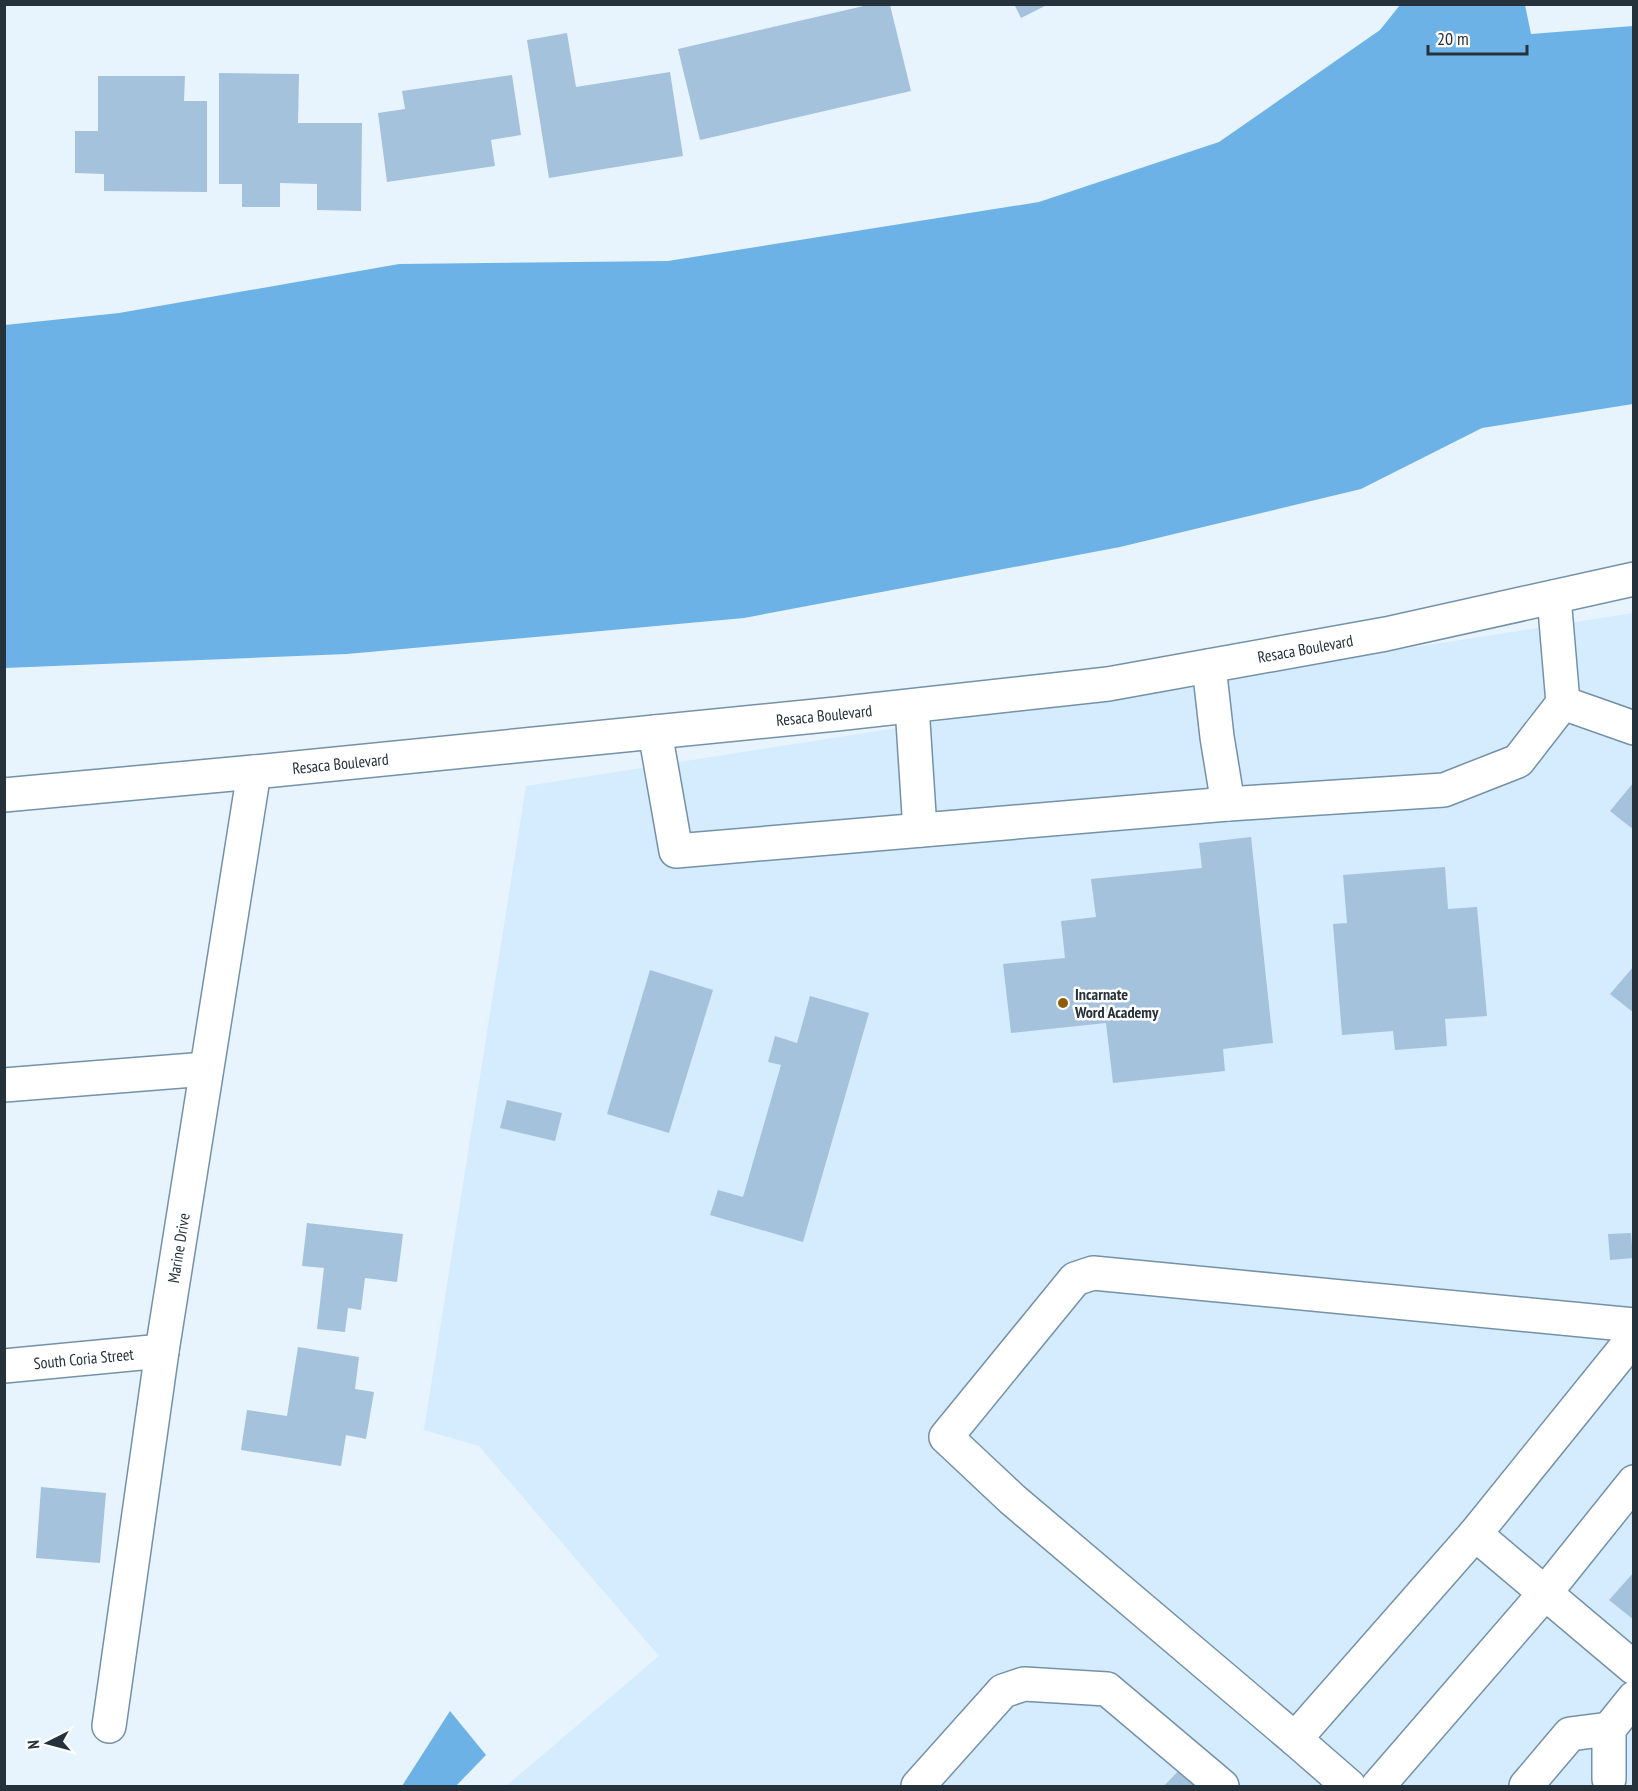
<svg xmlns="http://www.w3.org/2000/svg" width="1638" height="1791" font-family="'PT Sans Narrow',sans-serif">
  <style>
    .built { fill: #d5ebfe }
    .water { fill: #6db2e7 }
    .building { fill: #a4c2db }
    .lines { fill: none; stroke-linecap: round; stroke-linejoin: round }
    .minor-casing { stroke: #7491a8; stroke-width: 36 }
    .minor { stroke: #fff; stroke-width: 33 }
    .poi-dot { fill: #8e5d09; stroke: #fff; stroke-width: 2 }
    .labels { text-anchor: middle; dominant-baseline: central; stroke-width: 5; stroke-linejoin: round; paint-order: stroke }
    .street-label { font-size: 16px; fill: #26323b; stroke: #fff }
    .poi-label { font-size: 16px; font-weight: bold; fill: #26323b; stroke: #fff; text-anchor: start }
  </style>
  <rect width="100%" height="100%" fill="#e7f4fe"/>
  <!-- built -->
  <polygon class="built" points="1633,613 1633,1786 506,1786 659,1656 479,1446 424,1430 526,786"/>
  <!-- water -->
  <g class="water">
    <polygon points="1400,5 1525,5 1531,34 1633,26 1633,404 1482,428 1361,489 1120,547 744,618 347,654 5,668 5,325 119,313 399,264 668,261 1039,202 1219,142 1380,30"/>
    <polygon points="450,1711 486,1755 456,1786 402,1786"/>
  </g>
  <!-- building -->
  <g class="building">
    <polygon points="1014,4 1049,4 1021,18"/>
    <polygon points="868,5 890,5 911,91 700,140 678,49"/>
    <polygon points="567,33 576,87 670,72 683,156 549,178 527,40"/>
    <polygon points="219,73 299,74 298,123 362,123 361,211 317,210 317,184 280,183 280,207 242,207 242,184 219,184"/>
    <polygon points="512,75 521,135 491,140 495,166 387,182 378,113 405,109 402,91"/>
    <polygon points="98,76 185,76 184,101 207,101 207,192 104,191 104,174 75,173 75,131 98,131"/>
    <polygon points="1634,782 1634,830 1610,811"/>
    <polygon points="1251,837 1273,1043 1223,1049 1225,1071 1113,1083 1106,1023 1011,1033 1003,964 1065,958 1061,921 1096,917 1091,879 1202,868 1199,843"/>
    <polygon points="1445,867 1448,909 1477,907 1487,1016 1445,1019 1447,1046 1395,1050 1393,1031 1342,1035 1333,924 1347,923 1343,875"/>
    <polygon points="1634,966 1634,1013 1610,994"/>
    <polygon points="650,970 713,990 669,1133 607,1114"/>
    <polygon points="810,996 869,1013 803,1242 710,1215 718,1190 743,1197 781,1065 768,1062 775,1036 797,1043"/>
    <polygon points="507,1100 562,1113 555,1141 500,1128"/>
    <polygon points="307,1223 403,1234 397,1282 365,1278 361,1310 348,1308 345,1332 317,1329 324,1268 302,1266"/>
    <polygon points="1631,1233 1633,1258 1610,1260 1608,1234"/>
    <polygon points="298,1347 359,1357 355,1389 374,1392 366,1439 346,1435 341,1466 241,1450 247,1410 287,1416"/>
    <polygon points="41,1487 106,1493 100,1563 36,1558"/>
    <polygon points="1634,1572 1634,1620 1609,1600"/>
    <polygon points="1182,1767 1204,1786 1164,1786"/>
  </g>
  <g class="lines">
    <!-- minor casing -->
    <g class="minor-casing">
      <g id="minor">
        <polyline points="1209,666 1217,737 1228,804"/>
        <polyline points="1563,703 1634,728"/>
        <polyline points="912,706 920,830"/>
        <polyline points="655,732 676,851 1228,804 1444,790 1518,761 1563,703 1554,597"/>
        <path id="s1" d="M4 795 254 772 836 714 1108 684 1386 634 1634 579"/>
        <polyline points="4,1085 206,1069"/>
        <polyline points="1634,1325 1093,1273 1075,1279 946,1437 1012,1499 1295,1739 1475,1534 1634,1668"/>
        <path id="s2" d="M4 1366 162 1351"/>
        <polyline points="1475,1534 1634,1337"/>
        <path id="s3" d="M109 1726 162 1351 254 772"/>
        <polyline points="1295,1739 1349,1786"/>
        <polyline points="1609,1779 1609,1729 1634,1698"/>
        <polyline points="918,1786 1003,1691 1024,1684 1107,1689 1222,1786"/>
        <polyline points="1378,1786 1545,1593 1634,1482"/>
        <polyline points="1526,1786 1570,1734 1609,1729"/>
      </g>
    </g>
    <!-- minor -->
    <use href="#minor" class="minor"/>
  </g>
  <!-- markers -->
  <circle class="poi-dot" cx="1063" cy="1003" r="6"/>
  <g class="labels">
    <!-- street labels -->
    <g class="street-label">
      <text stroke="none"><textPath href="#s1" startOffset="1310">Resaca Boulevard</textPath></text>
      <text stroke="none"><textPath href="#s1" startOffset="824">Resaca Boulevard</textPath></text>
      <text stroke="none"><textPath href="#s1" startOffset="338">Resaca Boulevard</textPath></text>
      <text stroke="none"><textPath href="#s3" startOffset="483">Marine Drive</textPath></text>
      <text stroke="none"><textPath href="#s2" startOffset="80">South Coria Street</textPath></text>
    </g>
    <!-- poi labels -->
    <g class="poi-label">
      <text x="1075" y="994">Incarnate<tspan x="1075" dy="18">Word Academy</tspan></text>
    </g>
  </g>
  <!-- border -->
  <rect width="1638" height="1791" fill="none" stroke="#26323b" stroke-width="12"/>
  <!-- north arrow -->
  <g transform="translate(48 1743) rotate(264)" stroke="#ffffff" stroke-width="4.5" paint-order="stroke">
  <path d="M0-4.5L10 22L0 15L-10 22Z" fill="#26323b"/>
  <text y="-9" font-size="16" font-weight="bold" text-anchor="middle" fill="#26323b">N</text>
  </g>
  <!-- scale -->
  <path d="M1428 45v9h99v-9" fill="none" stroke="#26323b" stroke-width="3"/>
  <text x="1437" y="45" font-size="18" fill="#26323b" stroke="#ffffff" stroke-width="4.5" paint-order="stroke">20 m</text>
</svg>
